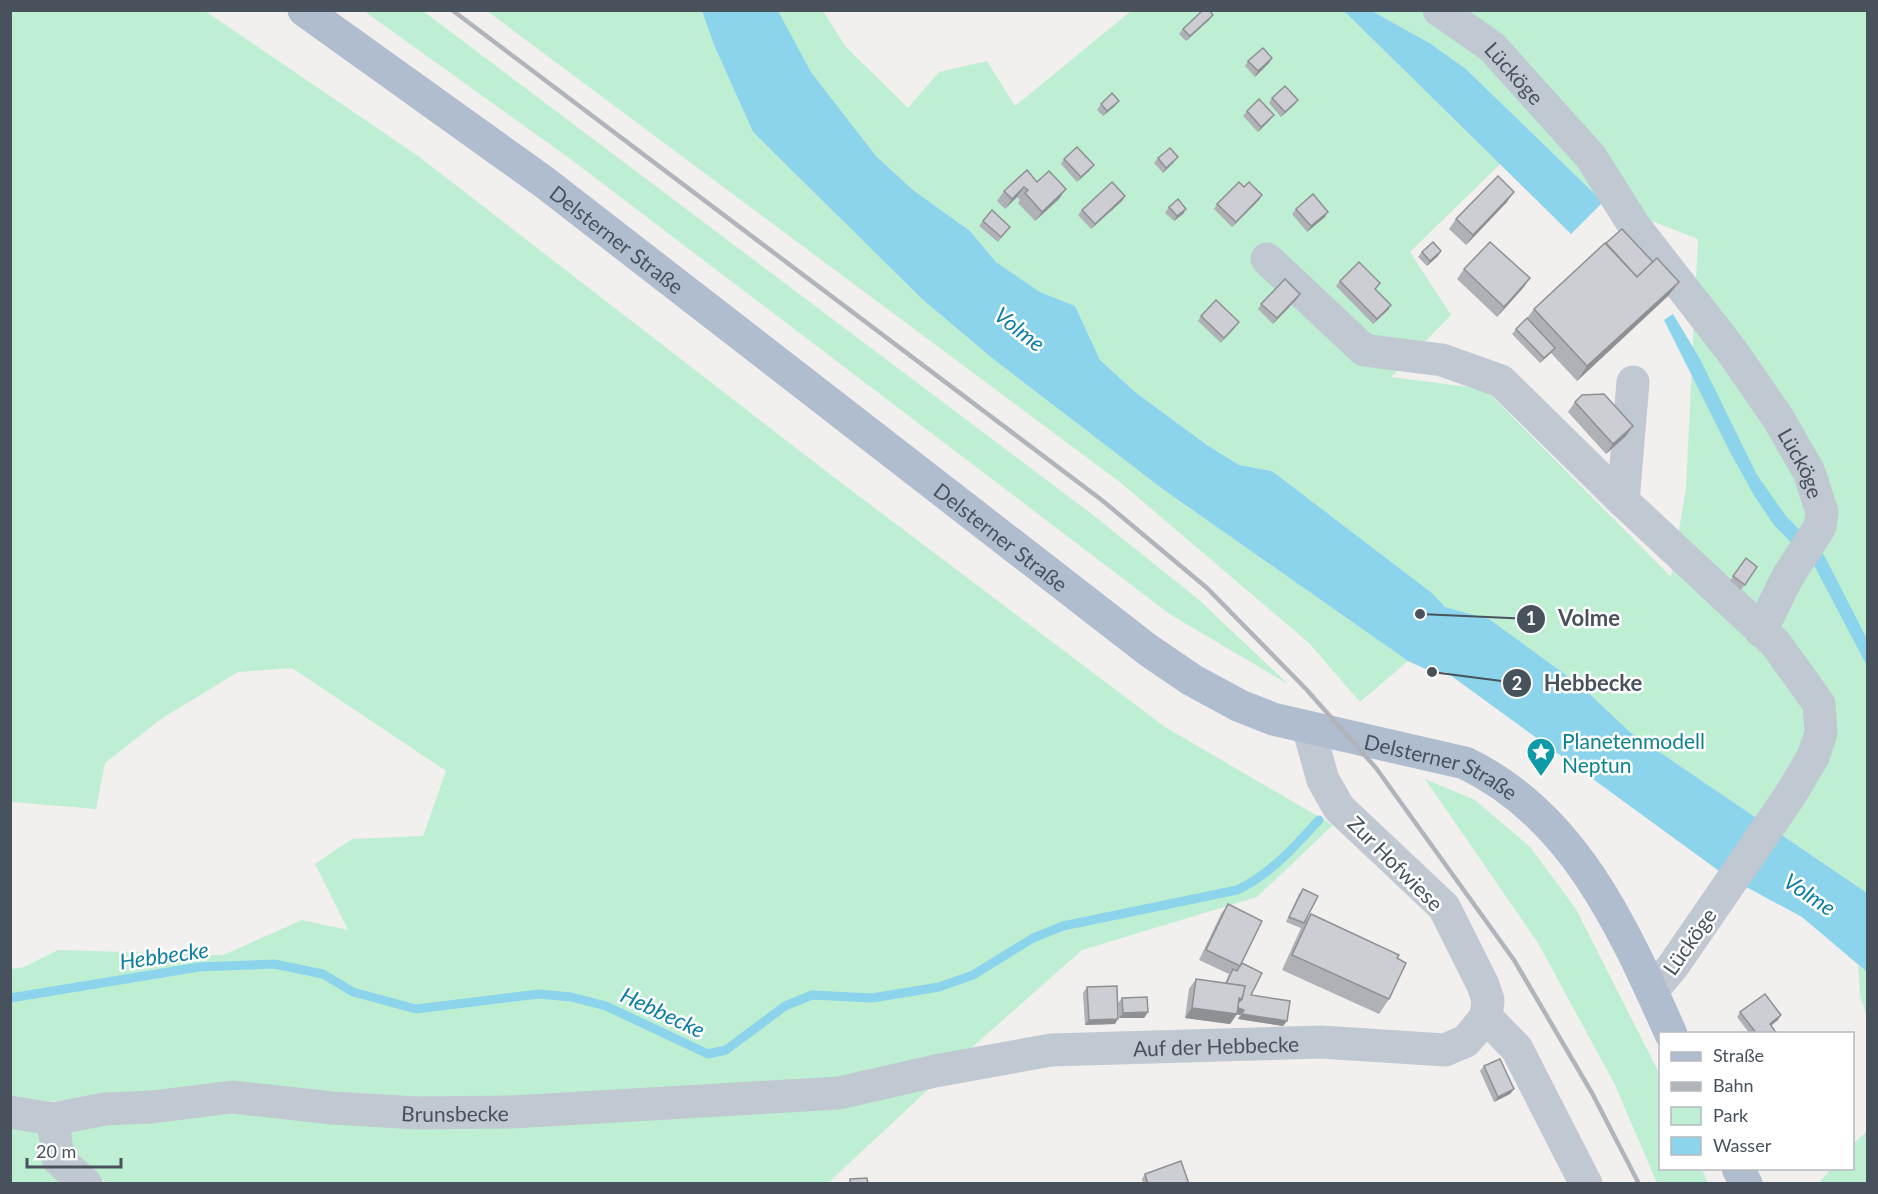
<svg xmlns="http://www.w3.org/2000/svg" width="1878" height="1194" font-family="Lato,sans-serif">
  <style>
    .green { fill: #beefd3 }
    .water { fill: #8bd4ec }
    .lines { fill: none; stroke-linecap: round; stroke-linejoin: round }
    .stream { stroke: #8bd4ec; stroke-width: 9 }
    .minor { stroke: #c0c9d1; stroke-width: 33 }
    .major { stroke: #afbdce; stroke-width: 33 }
    .rail { stroke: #b1b4ba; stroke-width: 4.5 }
    .wall { fill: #afb1b6 }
    .shaded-wall { fill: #8f9094 }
    .building { fill: #ccced4; stroke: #8f9094; stroke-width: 1.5 }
    .labels { text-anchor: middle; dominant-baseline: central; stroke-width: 5; stroke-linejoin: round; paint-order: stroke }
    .street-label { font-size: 21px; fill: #47525d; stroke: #fff }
    .culture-label { font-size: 21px; fill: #0d838f; stroke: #fff; text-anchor: start }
    .water-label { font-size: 22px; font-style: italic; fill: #0c7ea3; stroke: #fff }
    .leader { fill: none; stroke: #47525d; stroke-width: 2 }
    .callout-dot { fill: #47525d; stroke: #fff; stroke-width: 2 }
    .mark-label { font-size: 18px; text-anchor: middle; font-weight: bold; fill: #fff }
    .callout-label { font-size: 22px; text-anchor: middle; font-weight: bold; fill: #47525d; stroke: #fff; stroke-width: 5; stroke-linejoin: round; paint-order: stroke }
  </style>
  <rect width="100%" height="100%" fill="#f2efef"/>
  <!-- green -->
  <g class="green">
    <polygon points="10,11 205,11 418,156 831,475 1165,727 1333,825 1257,897 1082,950 969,1050 835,1081 419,1101 98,1095 43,1103 65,1183 11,1183 11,969 24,967 58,950 223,955 302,920 348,930 315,864 352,839 423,836 446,771 292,668 238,672 161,719 105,763 96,809 11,802"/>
    <polygon points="364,11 423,11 1093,515 1198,599 1288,684 1171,615 569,158"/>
    <polygon points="487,11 702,11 714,45 753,132 922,299 992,358 1164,490 1408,661 1360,702 1309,643 1121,483"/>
    <polygon points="777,11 823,11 846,47 908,108 939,72 987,61 1015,106 1131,11 1344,11 1500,164 1410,252 1451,315 1391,377 1485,389 1671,577 1686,488 1698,239 1603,202 1466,69 1431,44 1372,11 1867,11 1867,893 1630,732 1580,685 1489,619 1445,607 1432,593 1272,471 1239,465 1207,445 1135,392 1100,360 1075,306 1040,292 996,262 970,231 913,190 876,156 811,72"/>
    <polygon points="1425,779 1475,800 1530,847 1576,909 1660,1075 1660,1168 1702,1169 1708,1183 1657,1183 1614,1083 1538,943"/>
    <polygon points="1858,965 1867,972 1867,1017 1860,995"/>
    <polygon points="932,1086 828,1183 106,1183 70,1152 68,1132 103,1122 230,1109"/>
    <polygon points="1867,1131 1867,1183 1819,1183 1831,1169 1852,1168 1853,1144"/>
  </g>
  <!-- water -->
  <g class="water">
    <polygon points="702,11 778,11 811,72 876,156 913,190 970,231 996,262 1040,292 1075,306 1100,360 1135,392 1207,445 1239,465 1272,471 1432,593 1445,607 1489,619 1580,685 1630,732 1867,893 1867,972 1802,917 1726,876 1446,672 1432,672 1408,661 1164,490 992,358 922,299 753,132 714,45"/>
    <polygon points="1344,11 1372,11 1431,44 1466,69 1603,202 1571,234"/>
    <polygon points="1673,314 1700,359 1757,475 1786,516 1824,555 1867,639 1867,666 1815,567 1774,525 1755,497 1730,452 1664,320"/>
  </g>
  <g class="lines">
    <!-- stream -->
    <path class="stream" d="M10 998 199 967 274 964 323 974 353 992 416 1009 539 994 571 997 606 1006 708 1054 726 1050 785 1006 812 995 872 998 939 987 973 975 1033 938 1063 926 1237 890C1271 874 1294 847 1319 820"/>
    <!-- minor -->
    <g class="minor">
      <path id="s1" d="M1439 10 1492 47 1591 157 1635 227 1731 350 1778 418 1809 472 1822 512 1820 527 1788 576 1761 631"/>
      <polyline points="1267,259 1364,350 1442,360 1501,381 1623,501 1776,644 1819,704 1821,733 1813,757 1789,797 1673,966 1652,991"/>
      <polyline points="1623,501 1633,382"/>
      <polyline points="1486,1017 1517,1049 1586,1184"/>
      <path id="s2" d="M10 1112 53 1119 105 1109 152 1107 232 1097 333 1108 417 1113 513 1112 839 1093 935 1071 1051 1050 1321 1042 1445 1050 1466 1041 1486 1017 1488 1000 1483 985 1444 907 1339 808 1323 780 1309 730"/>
      <polyline points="53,1119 58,1159 86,1184"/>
    </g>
    <!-- major -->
    <g class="major">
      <path id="s3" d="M304 10 544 182 1148 650 1192 680 1240 706 1273 719 1465 763C1574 815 1624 929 1671 1034"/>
      <polyline points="1738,1168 1746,1184"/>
    </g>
    <!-- rail -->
    <polyline class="rail" points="452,10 1103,501 1207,588 1306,689 1376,768 1514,960 1592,1093 1639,1184"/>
  </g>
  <!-- wall -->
  <g class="wall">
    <polygon points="1213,15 1209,20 1186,41 1179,34 1183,29"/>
    <polygon points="1272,58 1269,63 1255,77 1245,66 1248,61"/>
    <polygon points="1272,98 1298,100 1294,105 1281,117 1269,103"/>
    <polygon points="1101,104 1115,106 1103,116 1097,110"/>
    <polygon points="1247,111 1270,120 1258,132 1243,116"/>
    <polygon points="1158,158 1174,162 1163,173 1154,163"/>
    <polygon points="1064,159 1094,165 1090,170 1077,182 1061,164"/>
    <polygon points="1037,182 1059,199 1035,221 1018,203 1020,200 1017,197 1005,209 997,201 1004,191"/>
    <polygon points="1244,187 1262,195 1259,200 1232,227 1214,209 1217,204"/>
    <polygon points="1125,196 1122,201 1091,229 1078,215 1082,210"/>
    <polygon points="1507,202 1466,245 1449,229 1456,219"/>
    <polygon points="1169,207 1186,209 1183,214 1174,221 1165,213"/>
    <polygon points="1296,209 1325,217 1307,232 1292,214"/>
    <polygon points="983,221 1010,227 998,242 979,226"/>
    <polygon points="1441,251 1438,256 1427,266 1418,257 1422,252"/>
    <polygon points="1653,262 1679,282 1668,296 1577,381 1551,353 1540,363 1512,334 1516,329 1527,318 1534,309"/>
    <polygon points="1464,269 1530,278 1523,288 1497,317 1457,279"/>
    <polygon points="1340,281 1376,290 1391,305 1388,310 1373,324 1336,286"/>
    <polygon points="1297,299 1273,324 1258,309 1261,304"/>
    <polygon points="1201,316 1236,327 1221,343 1198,321"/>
    <polygon points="1575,402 1626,436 1606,454 1568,412"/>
    <polygon points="1746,558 1757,567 1741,590 1730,581"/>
    <polygon points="1303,889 1304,923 1311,914 1397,958 1389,999 1379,1014 1282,970 1301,928 1286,922 1299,894"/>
    <polygon points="1228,904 1242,963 1251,995 1287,1021 1283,1026 1238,1019 1240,1015 1237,1014 1230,1024 1185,1018 1189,989 1196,979 1225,983 1229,974 1199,960 1221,914"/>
    <polygon points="1087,987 1115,1024 1085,1025 1083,993"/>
    <polygon points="1122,998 1148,1012 1144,1018 1119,1018 1118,1003"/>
    <polygon points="1740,1012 1778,1020 1771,1026 1777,1034 1750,1034 1737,1017"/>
    <polygon points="1484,1066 1514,1089 1510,1094 1494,1102 1480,1071"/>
    <polygon points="1145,1174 1189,1184 1143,1184 1142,1179"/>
  </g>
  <!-- shaded-wall -->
  <g class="shaded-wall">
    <polygon points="1213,15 1209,20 1186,41 1190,36"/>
    <polygon points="1272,58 1269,63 1255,77 1258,71"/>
    <polygon points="1298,100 1294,105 1281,117 1285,112"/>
    <polygon points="1119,101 1115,106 1103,116 1107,111"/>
    <polygon points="1274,115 1270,120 1258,132 1261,127"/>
    <polygon points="1178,157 1174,162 1163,173 1166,168"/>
    <polygon points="1094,165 1090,170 1077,182 1081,177"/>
    <polygon points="1024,187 1017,197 1005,209 1012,199"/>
    <polygon points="1066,189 1059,199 1035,221 1042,212"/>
    <polygon points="1514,192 1507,202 1466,245 1473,235"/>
    <polygon points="1262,195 1259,200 1232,227 1236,222"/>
    <polygon points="1125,196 1122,201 1091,229 1095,224"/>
    <polygon points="1186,209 1183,214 1174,221 1177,216"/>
    <polygon points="1328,212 1325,217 1307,232 1311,226"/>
    <polygon points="1441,251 1438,256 1427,266 1430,261"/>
    <polygon points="1530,278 1523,288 1497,317 1504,307"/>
    <polygon points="1679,282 1668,296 1577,381 1587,366"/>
    <polygon points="1300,294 1297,299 1273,324 1277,318"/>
    <polygon points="1391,305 1388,310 1373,324 1377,319"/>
    <polygon points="1555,348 1551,353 1540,363 1544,358"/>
    <polygon points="1633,426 1626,436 1606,454 1613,444"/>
    <polygon points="1239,998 1242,999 1244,1010 1240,1015 1231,1013"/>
    <polygon points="1192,1008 1237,1014 1230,1024 1185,1018"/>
    <polygon points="1148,1012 1144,1018 1119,1018 1123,1013"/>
    <polygon points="1242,1014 1287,1021 1283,1026 1238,1019"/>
    <polygon points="1781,1015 1778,1020 1766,1029 1770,1024"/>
    <polygon points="1118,1019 1115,1024 1085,1025 1089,1020"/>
    <polygon points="1514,1089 1510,1094 1494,1102 1498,1097"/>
  </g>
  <!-- building -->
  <g class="building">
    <polygon points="1203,10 1209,10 1213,15 1190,36 1183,29"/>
    <polygon points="1263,48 1272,58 1258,71 1248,61"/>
    <polygon points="1285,86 1298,100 1285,112 1272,98"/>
    <polygon points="1112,93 1119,101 1107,111 1101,104"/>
    <polygon points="1259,99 1274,115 1261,127 1247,111"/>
    <polygon points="1077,147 1094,165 1081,177 1064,159"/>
    <polygon points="1170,148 1178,157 1166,168 1158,158"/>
    <polygon points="1027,170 1037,182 1049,171 1066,189 1042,212 1025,193 1028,190 1024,187 1012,199 1004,191"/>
    <polygon points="1498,176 1514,192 1473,235 1456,219"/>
    <polygon points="1112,182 1125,196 1095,224 1082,210"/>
    <polygon points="1239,182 1244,187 1249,182 1262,195 1236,222 1217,204"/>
    <polygon points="1313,194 1328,212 1311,226 1296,209"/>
    <polygon points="1178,199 1186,209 1177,216 1169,207"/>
    <polygon points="992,210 1010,227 1001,237 983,221"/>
    <polygon points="1622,229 1653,262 1637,277 1606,243"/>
    <polygon points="1433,242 1441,251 1430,261 1422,252"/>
    <polygon points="1490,242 1530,278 1504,307 1464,269"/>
    <polygon points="1605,243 1637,277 1657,258 1679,282 1587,366 1534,309"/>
    <polygon points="1359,262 1380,283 1375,289 1391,305 1377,319 1340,281"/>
    <polygon points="1285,279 1300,294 1277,318 1261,304"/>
    <polygon points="1216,300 1239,322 1224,338 1201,316"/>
    <polygon points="1527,318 1555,348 1544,358 1516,329"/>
    <polygon points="1604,394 1633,426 1613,444 1575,402 1582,395"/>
    <polygon points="1746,558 1757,567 1745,585 1733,576"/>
    <polygon points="1303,889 1318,896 1304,923 1289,917"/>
    <polygon points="1228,904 1262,921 1240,966 1206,950"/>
    <polygon points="1311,914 1399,955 1397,958 1406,963 1389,999 1292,955"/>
    <polygon points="1242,963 1262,973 1251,995 1290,1001 1287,1021 1242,1014 1244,1010 1238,1008 1238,1003 1242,999 1245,986 1226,984 1233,969 1237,971"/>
    <polygon points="1196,979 1245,986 1242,999 1239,998 1237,1014 1192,1008"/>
    <polygon points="1117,986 1118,1019 1089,1020 1087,987"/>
    <polygon points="1765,994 1781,1015 1770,1024 1777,1034 1757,1034 1740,1012"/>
    <polygon points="1147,997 1148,1012 1123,1013 1122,998"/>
    <polygon points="1500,1059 1514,1089 1498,1097 1484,1066"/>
    <polygon points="1181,1161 1189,1184 1148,1184 1145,1174"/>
    <polygon points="867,1178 868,1184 850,1184 850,1179"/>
  </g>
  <!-- icons -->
  <defs>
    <g id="sight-pin" transform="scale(1.5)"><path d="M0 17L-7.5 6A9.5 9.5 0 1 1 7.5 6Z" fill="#0f9aa8" stroke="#fff"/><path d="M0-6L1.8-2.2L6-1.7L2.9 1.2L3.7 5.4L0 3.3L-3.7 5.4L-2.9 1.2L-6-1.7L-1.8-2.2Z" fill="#fff"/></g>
  </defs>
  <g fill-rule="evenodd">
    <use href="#sight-pin" x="1541" y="752"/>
  </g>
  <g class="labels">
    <!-- street labels -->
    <g class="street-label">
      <text stroke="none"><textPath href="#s1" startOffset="99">Lücköge</textPath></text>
      <text stroke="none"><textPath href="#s3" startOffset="388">Delsterner Straße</textPath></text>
      <text stroke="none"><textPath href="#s1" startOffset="585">Lücköge</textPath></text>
      <text stroke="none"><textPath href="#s3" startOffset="874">Delsterner Straße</textPath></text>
      <text stroke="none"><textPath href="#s3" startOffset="1378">Delsterner Straße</textPath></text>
      <text transform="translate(1396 863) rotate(45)">Zur Hofwiese</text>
      <text transform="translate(1689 941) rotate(-55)">Lücköge</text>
      <text stroke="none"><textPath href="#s2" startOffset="1214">Auf der Hebbecke</textPath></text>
      <text stroke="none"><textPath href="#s2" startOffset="448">Brunsbecke</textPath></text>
    </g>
    <!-- culture labels -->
    <g class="culture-label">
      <text x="1562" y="740">Planetenmodell<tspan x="1562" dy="24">Neptun</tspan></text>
    </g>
    <!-- water labels -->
    <g class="water-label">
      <text transform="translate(1020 329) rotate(38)">Volme</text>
      <text transform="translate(1810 894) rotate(34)">Volme</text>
      <text transform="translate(164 955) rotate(-8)">Hebbecke</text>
      <text transform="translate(663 1012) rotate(25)">Hebbecke</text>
    </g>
  </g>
  <!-- callouts -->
  <path class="leader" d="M1420 614L1531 619M1432 672L1517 683"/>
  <g class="callout-dot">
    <circle cx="1420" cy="614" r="6"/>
    <circle cx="1432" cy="672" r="6"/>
    <circle cx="1531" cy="619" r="15"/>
    <circle cx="1517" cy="683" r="15"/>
  </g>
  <g class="mark-label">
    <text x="1531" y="625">1</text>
    <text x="1517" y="690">2</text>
  </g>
  <g class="callout-label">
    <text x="1589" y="626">Volme</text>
    <text x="1593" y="691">Hebbecke</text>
  </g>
  <!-- border -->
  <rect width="1878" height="1194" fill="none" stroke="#47525d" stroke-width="24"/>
  <!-- legend -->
  <rect x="1659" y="1032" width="195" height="138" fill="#ffffff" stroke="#b5babe" stroke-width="1.5"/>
  <rect x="1671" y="1052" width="30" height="9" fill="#afbdce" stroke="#b5babe" stroke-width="1.5"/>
  <text x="1713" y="1062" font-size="18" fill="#47525d">Straße</text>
  <rect x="1671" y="1082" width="30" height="9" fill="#b1b4ba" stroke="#b5babe" stroke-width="1.5"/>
  <text x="1713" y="1092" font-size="18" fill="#47525d">Bahn</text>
  <rect x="1671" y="1107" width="30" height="18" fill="#beefd3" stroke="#b5babe" stroke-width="1.5"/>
  <text x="1713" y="1122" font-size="18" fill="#47525d">Park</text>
  <rect x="1671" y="1137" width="30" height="18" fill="#8bd4ec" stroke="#b5babe" stroke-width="1.5"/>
  <text x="1713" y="1152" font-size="18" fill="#47525d">Wasser</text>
  <!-- scale -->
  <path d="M27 1158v9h94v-9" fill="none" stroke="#47525d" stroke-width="3"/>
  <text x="36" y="1158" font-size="18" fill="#47525d" stroke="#ffffff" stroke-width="4.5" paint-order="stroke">20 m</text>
</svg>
